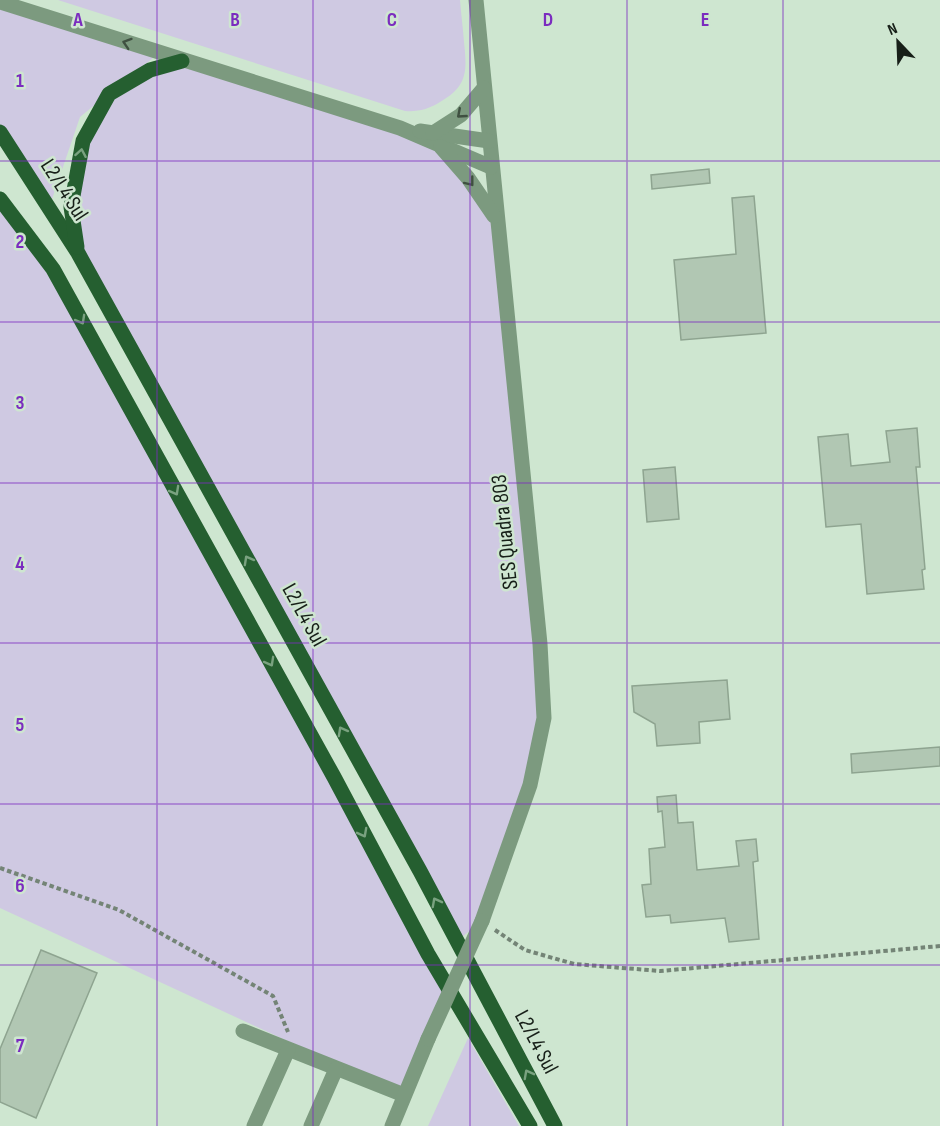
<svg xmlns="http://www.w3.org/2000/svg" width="940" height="1126" font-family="'Sofia Sans Condensed',sans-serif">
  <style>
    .green { fill: #cfc9e2 }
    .building { fill: #b1c7b3; stroke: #8ea490; stroke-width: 1.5 }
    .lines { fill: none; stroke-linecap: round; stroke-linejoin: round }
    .path { stroke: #748476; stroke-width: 4; stroke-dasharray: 4.5 3; stroke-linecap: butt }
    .minor { stroke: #7c9a7f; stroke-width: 15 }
    .major { stroke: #255f30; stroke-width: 15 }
    .minor-bridge { stroke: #7c9a7f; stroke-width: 15 }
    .oneway { stroke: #3f5041 }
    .oneway2 { stroke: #7aa280 }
    .grid { fill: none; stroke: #7b2cbf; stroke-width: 1.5; stroke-opacity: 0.55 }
    .labels { text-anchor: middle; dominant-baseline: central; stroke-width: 5; stroke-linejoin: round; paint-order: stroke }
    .street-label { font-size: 22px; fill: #171f18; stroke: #cee6d0 }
    .grid-label { font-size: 20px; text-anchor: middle; font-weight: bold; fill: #7b2cbf; stroke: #cee6d0; stroke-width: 5; stroke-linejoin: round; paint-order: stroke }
  </style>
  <rect width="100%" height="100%" fill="#cee6d0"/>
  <!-- green -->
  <g class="green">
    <path d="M58 0H460C461 14 463 28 464 42 467 71 468 86 440 102 429 109 418 112 405 111Z"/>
    <polygon points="0,2 159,53 110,93 182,61 439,144 498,221 544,718 482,921 457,941 78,253 71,207 83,141 108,94 80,117 49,208 0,132"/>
    <polygon points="0,199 53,269 446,985 404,1095 0,908"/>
    <polygon points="468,1038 519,1126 428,1126"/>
  </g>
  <!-- building -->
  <g class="building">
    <polygon points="709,169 710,183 652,189 651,175"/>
    <polygon points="754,196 766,333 681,340 674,260 736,254 732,198"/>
    <polygon points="917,428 920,467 916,467 925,569 922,570 924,589 867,594 861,524 826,527 818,437 848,434 851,466 890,462 886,431"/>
    <polygon points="675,467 679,519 647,522 643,470"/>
    <polygon points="727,680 730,719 699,722 700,743 657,746 655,724 634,712 632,686"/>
    <polygon points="940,747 940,766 852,773 851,754"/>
    <polygon points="676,795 678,823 693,822 697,870 739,866 736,841 756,839 758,861 753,862 759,939 729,942 725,918 671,923 670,915 646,917 642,885 651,884 649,849 665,847 662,811 658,812 657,797"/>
    <polygon points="41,950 97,973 36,1118 0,1102 0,1049"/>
  </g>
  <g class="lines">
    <!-- path -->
    <g class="path">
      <polyline points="0,868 119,910 273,996 288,1032"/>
      <polyline points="495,930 525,950 574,964 660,971 940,946"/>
    </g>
    <!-- minor -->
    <g class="minor">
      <polyline points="476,0 540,644 544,718 530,785 482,921"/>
      <polyline points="0,2 400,128 491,167"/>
      <polyline points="420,131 489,141"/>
      <polyline points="433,133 461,115 484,88"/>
      <polyline points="441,147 468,178 494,216"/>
      <polyline points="243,1031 404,1095"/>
      <polyline points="254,1126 288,1050"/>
      <polyline points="311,1126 336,1069"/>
      <polyline points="392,1126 428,1039"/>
    </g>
    <!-- major -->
    <g class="major">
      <polyline points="0,132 78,253 420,871 555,1126"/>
      <polyline points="0,199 53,269 334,777 428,954 530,1126"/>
      <polyline points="77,247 71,207 83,141 109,94 150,70 182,61"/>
    </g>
    <!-- minor-bridge -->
    <polyline class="minor-bridge" points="428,1039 482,921"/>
  </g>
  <!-- one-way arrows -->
  <defs><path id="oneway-chevron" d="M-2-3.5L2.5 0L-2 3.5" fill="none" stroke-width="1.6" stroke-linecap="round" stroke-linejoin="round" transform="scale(1.5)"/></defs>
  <g class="oneway">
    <use href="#oneway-chevron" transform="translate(127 43) rotate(-162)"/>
    <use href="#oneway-chevron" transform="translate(461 114) rotate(139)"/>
    <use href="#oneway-chevron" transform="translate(470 182) rotate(52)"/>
  </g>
  <g class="oneway2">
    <use href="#oneway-chevron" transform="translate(81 153) rotate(-80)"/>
    <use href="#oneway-chevron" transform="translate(81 320) rotate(61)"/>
    <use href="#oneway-chevron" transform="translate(175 491) rotate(61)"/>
    <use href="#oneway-chevron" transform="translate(248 560) rotate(-119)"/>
    <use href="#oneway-chevron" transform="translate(270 662) rotate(61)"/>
    <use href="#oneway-chevron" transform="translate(342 731) rotate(-119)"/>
    <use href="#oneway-chevron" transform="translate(363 833) rotate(62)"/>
    <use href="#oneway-chevron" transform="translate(436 902) rotate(-118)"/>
    <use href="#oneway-chevron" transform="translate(528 1074) rotate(-118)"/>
  </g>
  <!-- grid -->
  <path class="grid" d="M157 0V1126M313 0V1126M470 0V1126M627 0V1126M783 0V1126M0 161H940M0 322H940M0 483H940M0 643H940M0 804H940M0 965H940"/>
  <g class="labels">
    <!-- street labels -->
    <g class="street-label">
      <text transform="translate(64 190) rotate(57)">L2/L4 Sul</text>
      <text transform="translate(505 532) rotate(-96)">SES Quadra 803</text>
      <text transform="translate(304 615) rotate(61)">L2/L4 Sul</text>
      <text transform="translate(536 1042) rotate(62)">L2/L4 Sul</text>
    </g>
  </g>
  <g class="grid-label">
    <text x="78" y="26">A</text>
    <text x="235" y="26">B</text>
    <text x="392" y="26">C</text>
    <text x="548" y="26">D</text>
    <text x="705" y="26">E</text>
    <text x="20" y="87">1</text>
    <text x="20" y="248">2</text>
    <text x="20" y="409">3</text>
    <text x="20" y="570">4</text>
    <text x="20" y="731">5</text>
    <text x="20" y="892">6</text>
    <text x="20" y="1052">7</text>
  </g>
  <!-- north arrow -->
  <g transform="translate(898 42) rotate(337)" stroke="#cee6d0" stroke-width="4.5" paint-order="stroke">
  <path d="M0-4.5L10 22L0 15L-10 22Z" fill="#171f18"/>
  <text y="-9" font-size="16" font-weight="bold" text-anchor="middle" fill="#171f18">N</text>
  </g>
</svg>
